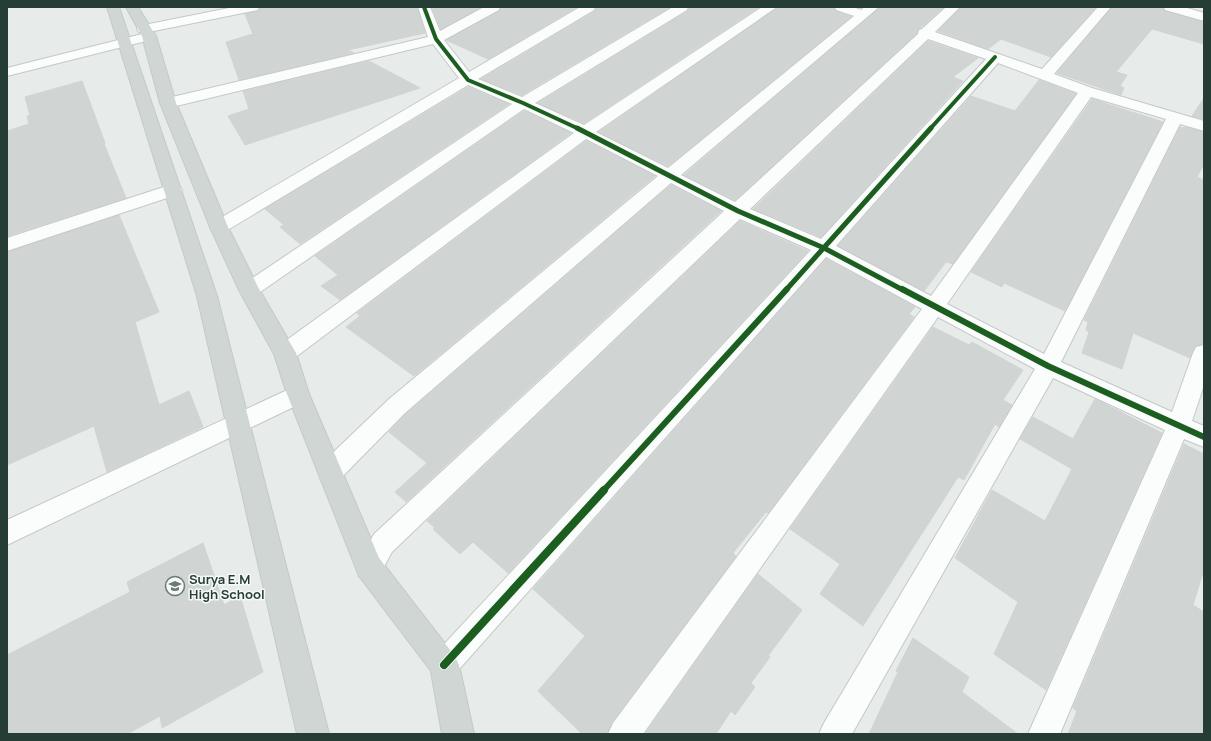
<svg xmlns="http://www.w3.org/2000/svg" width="1211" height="741" font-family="Manrope,sans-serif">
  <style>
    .building { fill: #d0d4d2; stroke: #d0d4d2 }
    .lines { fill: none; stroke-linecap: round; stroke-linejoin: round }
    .street-casing { stroke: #c4c8c6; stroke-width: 2 }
    .primary-casing { stroke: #c3cac7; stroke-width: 2 }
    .street { fill: #fbfcfc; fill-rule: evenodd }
    .primary { fill: #cfd6d4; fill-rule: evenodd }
    .cycleway-far3-casing { stroke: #f6faf7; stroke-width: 5.5 }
    .cycleway-far2-casing { stroke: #f6faf7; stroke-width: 7 }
    .cycleway-far1-casing { stroke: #f6faf7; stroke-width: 8 }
    .cycleway-casing { stroke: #f6faf7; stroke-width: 10 }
    .cycleway-far3 { stroke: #1b5e20; stroke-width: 4 }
    .cycleway-far2 { stroke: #1b5e20; stroke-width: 5 }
    .cycleway-far1 { stroke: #1b5e20; stroke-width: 6 }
    .cycleway { stroke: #1b5e20; stroke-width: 8 }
    .labels { text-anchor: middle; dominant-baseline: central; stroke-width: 3; stroke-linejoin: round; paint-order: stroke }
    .near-poi-label { font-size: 13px; font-weight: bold; fill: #263d36; stroke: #f6faf7; text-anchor: start }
  </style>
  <rect width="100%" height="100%" fill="#e7ebe9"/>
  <!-- building -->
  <g class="building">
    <polygon points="260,7 417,7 425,33 348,50 354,53 239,80 226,42 253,34 245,14 258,11"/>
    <polygon points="432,7 481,7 441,29"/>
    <polygon points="501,7 577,7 488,59 446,40 500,11"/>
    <polygon points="596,7 670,7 522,95 481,79 595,11"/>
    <polygon points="689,7 759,7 584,123 538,103 688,11"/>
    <polygon points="778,7 834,7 836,11 851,17 668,166 599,132"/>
    <polygon points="880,7 944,7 919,29 917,33 735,200 684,175"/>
    <polygon points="962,7 1096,7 1051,57 1001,39 988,49 938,31"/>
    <polygon points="1112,7 1163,7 1165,11 1204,22 1204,44 1152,29 1116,72 1127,75 1120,86 1124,88 1121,95 1057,73"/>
    <polygon points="928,41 978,58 953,77 963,81 821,237 753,209"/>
    <polygon points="369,61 420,88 245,145 228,116 249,109 243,91"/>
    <polygon points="1039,80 1076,94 953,264 946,262 924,291 838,246 971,96 1015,111"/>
    <polygon points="82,81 105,143 104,144 126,198 7,236 7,131 29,124 27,116 30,115 25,97"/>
    <polygon points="468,87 509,104 300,244 280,227 284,225 265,209"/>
    <polygon points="1204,98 1204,119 1192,116"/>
    <polygon points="1092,99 1163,122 1065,311 1004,283 1002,287 971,272"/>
    <polygon points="524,111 571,133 340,300 321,286 338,275 315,256"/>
    <polygon points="1180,127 1184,128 1185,127 1204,132 1204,164 1197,177 1204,180 1204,344 1195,346 1190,358 1133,333 1122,369 1082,353 1089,332 1086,330 1088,322 1084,320"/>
    <polygon points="586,141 655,176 414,376 346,327 360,316 357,313"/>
    <polygon points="671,185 721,211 406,502 395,492 427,463 389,432 406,414"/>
    <polygon points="119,215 159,312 135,322 159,405 189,391 203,427 107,472 94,426 7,465 7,252"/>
    <polygon points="740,221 808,251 508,573 473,542 460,554 433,529 435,528 427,521"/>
    <polygon points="826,259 915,307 909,314 914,317 768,513 766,512 733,553 736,556 612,722 607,734 582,734 538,691 585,636 533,589"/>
    <polygon points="933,327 969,345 972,342 1023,370 1003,400 1012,405 999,427 995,424 964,480 958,477 863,626 820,594 840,564 790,529"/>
    <polygon points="1095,399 1162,433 1046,690 994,654 1018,602 955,558 992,490 1045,521 1072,469 1020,439 1033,417 1073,439"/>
    <polygon points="1184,444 1204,454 1204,569 1193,605 1204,612 1204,734 1068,734 1077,711 1073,708"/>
    <polygon points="203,543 224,605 240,596 263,672 162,728 160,716 127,734 7,734 7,655 130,592 127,582"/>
    <polygon points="758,574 802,610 768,656 770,657 751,683 755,687 735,715 731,711 716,734 645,734"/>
    <polygon points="913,638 969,677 962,692 1018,734 869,734 898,672 896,671"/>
  </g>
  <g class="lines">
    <!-- street casing -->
    <g class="street-casing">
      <g id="street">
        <polygon points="234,7 259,7 258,10 253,11 149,32 154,33 156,36 154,39 7,76 7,68 146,33 139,32 137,29 139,26"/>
        <path d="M418 7H430L440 31 484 7H500L499 10 444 40 469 72 580 7H595L594 10 478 79 522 97 673 7H688L687 10 535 103 584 125 762 7H777L596 132 668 168 854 16 836 10 835 7H853L861 10 865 7H879L681 175 735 202 918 34 919 30 922 29 946 7H960L935 32 1042 69 1098 7H1111L1054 74 1092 88 1204 121V131L1180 124 1061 362 1172 412 1193 353 1196 347 1204 345V385L1192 421 1204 426V447L1184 439 1060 734H1028L1165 430 1053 378 852 734H819L824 723 1035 369 938 317 643 734H608L613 723 922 309 826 257 454 675 444 680 434 675 429 665 434 655 811 250 740 219 392 552 379 576 369 580 359 576 356 567 374 534 724 211 671 183 405 413 339 480 330 483 321 480 318 472 321 464 389 399 658 176 586 139 293 359 285 361 277 359 274 353 277 347 574 133 524 109 256 295 249 297 242 295 239 290 242 285 512 104 468 85 226 231 219 233 212 231 210 227 212 223 459 78 433 44 168 108 163 106 160 103 163 100 168 98 428 37ZM928 39 986 59 821 239 750 209ZM998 63 1078 93 931 296 836 246ZM1091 97 1166 119 1044 354 947 304Z"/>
        <polygon points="1164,7 1184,7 1204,13 1204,21 1165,10"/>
        <polygon points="173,184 179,186 182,190 179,194 7,251 7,238"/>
        <polygon points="298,385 306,387 309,394 306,401 7,545 7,520"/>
      </g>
    </g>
    <!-- primary casing -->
    <g class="primary-casing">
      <g id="primary">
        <polygon points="107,7 119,7 217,296 329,734 297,734 197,296"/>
        <polygon points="126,7 138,7 156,36 176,103 228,227 259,289 296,353 309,394 379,558 454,655 459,665 474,734 442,734 431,671 359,576 287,394 274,354 239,290 210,227 160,103 142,36"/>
      </g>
    </g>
    <!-- street -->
    <use href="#street" class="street"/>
    <!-- primary -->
    <use href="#primary" class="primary"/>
    <!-- cycleway-far3 casing -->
    <g class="cycleway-far3-casing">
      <g id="cycleway-far3">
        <polyline points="424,7 436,39 468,80 523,103 579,129"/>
        <polyline points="930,129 995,57"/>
      </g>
    </g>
    <!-- cycleway-far2 casing -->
    <g class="cycleway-far2-casing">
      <g id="cycleway-far2">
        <polyline points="577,128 738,211 824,248 903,290"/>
        <polyline points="786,290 931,128"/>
      </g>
    </g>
    <!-- cycleway-far1 casing -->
    <g class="cycleway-far1-casing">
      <g id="cycleway-far1">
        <polyline points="902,289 1048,366 1204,437"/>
        <polyline points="603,491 787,289"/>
      </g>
    </g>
    <!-- cycleway casing -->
    <g class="cycleway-casing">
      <polyline id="cycleway" points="444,665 604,490"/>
    </g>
    <!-- cycleway-far3 -->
    <use href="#cycleway-far3" class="cycleway-far3"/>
    <!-- cycleway-far2 -->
    <use href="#cycleway-far2" class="cycleway-far2"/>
    <!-- cycleway-far1 -->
    <use href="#cycleway-far1" class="cycleway-far1"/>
    <!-- cycleway -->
    <use href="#cycleway" class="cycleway"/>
  </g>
  <!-- icons -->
  <defs>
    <g id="school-ring" transform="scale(1)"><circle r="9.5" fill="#f6faf7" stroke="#6a7a75" stroke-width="1.5"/><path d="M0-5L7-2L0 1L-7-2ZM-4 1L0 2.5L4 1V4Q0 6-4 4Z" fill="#6a7a75"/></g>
  </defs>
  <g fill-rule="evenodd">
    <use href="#school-ring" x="175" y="586"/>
  </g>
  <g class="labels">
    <!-- near-poi labels -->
    <g class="near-poi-label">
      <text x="189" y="579">Surya E.M<tspan x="189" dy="15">High School</tspan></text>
    </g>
  </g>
  <!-- border -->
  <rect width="1211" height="741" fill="none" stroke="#263d36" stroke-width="16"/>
</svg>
